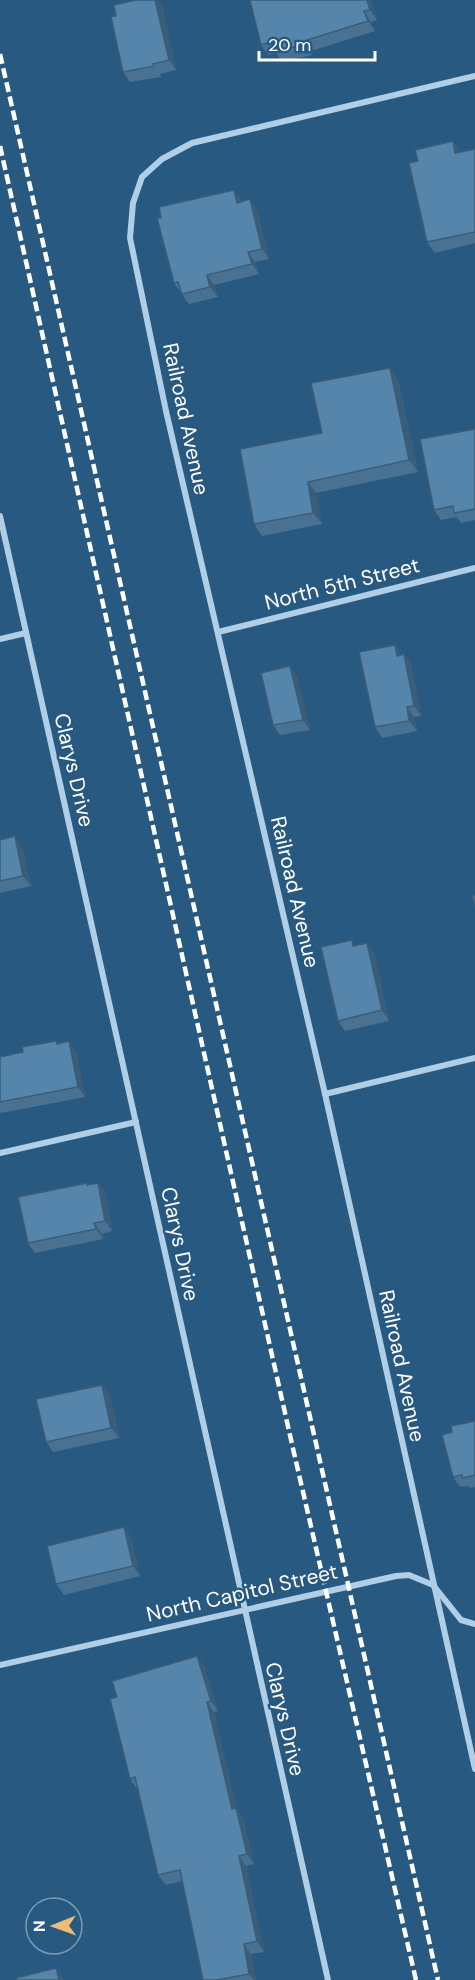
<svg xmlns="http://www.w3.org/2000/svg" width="475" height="1980" font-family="'DM Sans',sans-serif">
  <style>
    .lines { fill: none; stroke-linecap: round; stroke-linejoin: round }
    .minor { stroke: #b0cee5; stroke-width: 6 }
    .rail { stroke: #fff; stroke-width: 4.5; stroke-dasharray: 10 4.5; stroke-linecap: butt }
    .wall { fill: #497292 }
    .shaded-wall { fill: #3c5d77 }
    .building { fill: #5585aa; stroke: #3c5d77; stroke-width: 1.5 }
    .labels { text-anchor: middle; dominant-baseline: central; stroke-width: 5; stroke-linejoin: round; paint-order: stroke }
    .street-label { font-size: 21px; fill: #fff; stroke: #285980 }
  </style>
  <rect width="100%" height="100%" fill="#285980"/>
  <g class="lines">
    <!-- minor -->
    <g class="minor">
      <polyline points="475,76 192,143 162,159 142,177 133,203 130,238 166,411 325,1094 475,1769"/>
      <polyline points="0,516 328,1980"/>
      <polyline points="218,632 475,568"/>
      <polyline points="0,639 26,633"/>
      <polyline points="325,1094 475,1058"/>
      <polyline points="0,1153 136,1122"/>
      <polyline points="0,1665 396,1576 409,1575 433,1585 461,1620 475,1624"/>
    </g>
    <!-- rail -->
    <g class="rail">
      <polyline points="0,54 438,1980"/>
      <polyline points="0,146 294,1453 416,1980"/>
    </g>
  </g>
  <!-- wall -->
  <g class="wall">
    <polygon points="136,0 157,0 162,6 176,70 160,74 161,77 130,82 123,72"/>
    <polygon points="371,0 377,20 371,22 375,31 311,51 312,55 282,62 276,53 268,55 261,45"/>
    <polygon points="453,141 460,152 475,149 475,243 435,253 427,242 418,161"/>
    <polygon points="242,200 242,202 257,210 269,259 255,262 259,274 214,285 218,297 189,304 174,283"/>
    <polygon points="398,379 418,472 316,493 322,524 262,536 254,524 322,433"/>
    <polygon points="475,429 475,520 461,523 457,517 441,520 434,510"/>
    <polygon points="395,645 401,655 411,664 421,716 414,717 417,731 382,738 375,727"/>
    <polygon points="297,676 310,730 280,735 273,725"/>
    <polygon points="0,840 22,847 31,886 0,893"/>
    <polygon points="355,945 374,953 389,1021 345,1031 338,1021"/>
    <polygon points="58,1043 76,1052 85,1097 1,1113 0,1111 0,1057 23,1052"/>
    <polygon points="98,1183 105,1193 112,1231 102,1234 103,1239 35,1253 28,1243 88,1185"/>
    <polygon points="102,1385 110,1395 119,1438 53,1452 46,1442"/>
    <polygon points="475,1421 475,1487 470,1488 468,1486 460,1487 453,1477 452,1432"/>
    <polygon points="124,1527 131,1538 140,1576 64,1595 56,1584"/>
    <polygon points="204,1666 218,1711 214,1712 237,1810 243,1818 254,1864 246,1866 264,1952 251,1954 256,1980 203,1980 182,1881 166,1885 158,1875 138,1789 137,1789 130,1779"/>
  </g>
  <!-- shaded-wall -->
  <g class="shaded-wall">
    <polygon points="155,0 157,0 162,6 176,70 169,60"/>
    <polygon points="367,0 371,0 377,20 370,10"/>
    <polygon points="364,11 371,22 375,31 368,21"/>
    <polygon points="304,41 311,51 312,55 305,44"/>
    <polygon points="453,141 460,151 463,164 455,153"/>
    <polygon points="234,190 242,200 244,213 237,203"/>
    <polygon points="250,199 257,210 269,259 262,249"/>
    <polygon points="248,252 255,262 259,274 252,264"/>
    <polygon points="207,275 214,285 218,297 210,287"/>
    <polygon points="390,368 398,379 418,472 409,460"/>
    <polygon points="308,482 316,493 322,524 313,513"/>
    <polygon points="395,645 402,655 397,656"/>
    <polygon points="404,654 411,664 421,716 414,706"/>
    <polygon points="290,666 297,676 310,730 303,720"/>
    <polygon points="407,707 414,717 417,731 409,721"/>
    <polygon points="15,836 22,847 31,886 23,876"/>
    <polygon points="367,943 374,953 389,1021 382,1010"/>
    <polygon points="69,1041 76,1052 85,1097 78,1087"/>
    <polygon points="98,1183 105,1193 112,1231 105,1221"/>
    <polygon points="94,1223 102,1234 103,1239 96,1229"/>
    <polygon points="102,1385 110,1395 119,1438 111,1428"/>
    <polygon points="124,1527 131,1538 140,1576 133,1566"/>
    <polygon points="197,1656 204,1666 218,1711 211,1701"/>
    <polygon points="207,1702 214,1712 237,1810 243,1818 254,1864 247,1854 232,1809"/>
    <polygon points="239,1856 246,1866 264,1952 257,1941"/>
    <polygon points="244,1944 251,1954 256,1980 254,1980 249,1974"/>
    <polygon points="56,1968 63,1978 64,1980 59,1980"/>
  </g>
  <!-- building -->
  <g class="building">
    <polygon points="136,0 155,0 169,60 153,64 154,66 123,72 111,17 116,16 114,5"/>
    <polygon points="250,0 367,0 370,10 364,11 368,21 304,41 305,44 275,52 273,41 261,45"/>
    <polygon points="453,141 455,153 475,149 475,232 427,242 409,163 418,161 415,150"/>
    <polygon points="234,190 237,203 250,199 262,249 248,252 252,264 207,275 210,287 182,294 178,282 174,283 157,218 161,218 159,207"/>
    <polygon points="390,368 409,460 308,482 313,513 254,524 240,449 322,433 311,383"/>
    <polygon points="475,429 475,509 454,513 453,506 434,510 420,439"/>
    <polygon points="395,645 397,656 404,654 414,706 407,707 409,721 375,727 359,652"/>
    <polygon points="290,666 303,720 273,725 261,673"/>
    <polygon points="15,836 23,876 0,881 0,840"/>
    <polygon points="475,895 475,908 472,896"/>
    <polygon points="352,940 353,946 367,943 382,1010 338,1021 321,947"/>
    <polygon points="56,1041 57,1044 69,1041 78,1087 0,1102 0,1057 23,1052 22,1047"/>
    <polygon points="87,1183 87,1185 98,1183 105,1221 94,1223 96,1229 28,1243 18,1197"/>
    <polygon points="102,1385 111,1428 46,1442 36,1399"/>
    <polygon points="475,1421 475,1475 463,1478 462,1475 453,1477 442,1435 452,1432 451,1426"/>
    <polygon points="124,1527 133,1566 56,1584 47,1546"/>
    <polygon points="197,1656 211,1701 207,1702 232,1809 236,1808 247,1854 239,1856 257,1941 244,1944 249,1974 217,1980 203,1980 180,1870 158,1875 135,1777 130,1779 110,1699 117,1697 112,1681"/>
    <polygon points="56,1968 59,1980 17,1980 16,1978"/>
  </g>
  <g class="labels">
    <!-- street labels -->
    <g class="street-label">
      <text transform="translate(186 419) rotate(78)">Railroad Avenue</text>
      <text transform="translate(342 584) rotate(-14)">North 5th Street</text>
      <text transform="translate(74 770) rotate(77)">Clarys Drive</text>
      <text transform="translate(295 892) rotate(77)">Railroad Avenue</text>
      <text transform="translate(180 1244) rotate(78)">Clarys Drive</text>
      <text transform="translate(402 1366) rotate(78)">Railroad Avenue</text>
      <text transform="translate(242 1593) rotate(-13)">North Capitol Street</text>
      <text transform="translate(285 1719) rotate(77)">Clarys Drive</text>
    </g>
  </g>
  <!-- north arrow -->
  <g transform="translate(54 1926) rotate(269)"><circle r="28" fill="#285980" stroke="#7e9bb3" stroke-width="1.5"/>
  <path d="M0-4.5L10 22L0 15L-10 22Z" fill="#edbd77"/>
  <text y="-9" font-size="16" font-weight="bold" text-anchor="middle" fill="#ffffff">N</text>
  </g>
  <!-- scale -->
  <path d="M259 51v9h116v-9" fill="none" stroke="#ffffff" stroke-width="3"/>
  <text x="268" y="51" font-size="18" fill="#ffffff" stroke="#285980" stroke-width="4.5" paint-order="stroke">20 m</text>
</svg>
